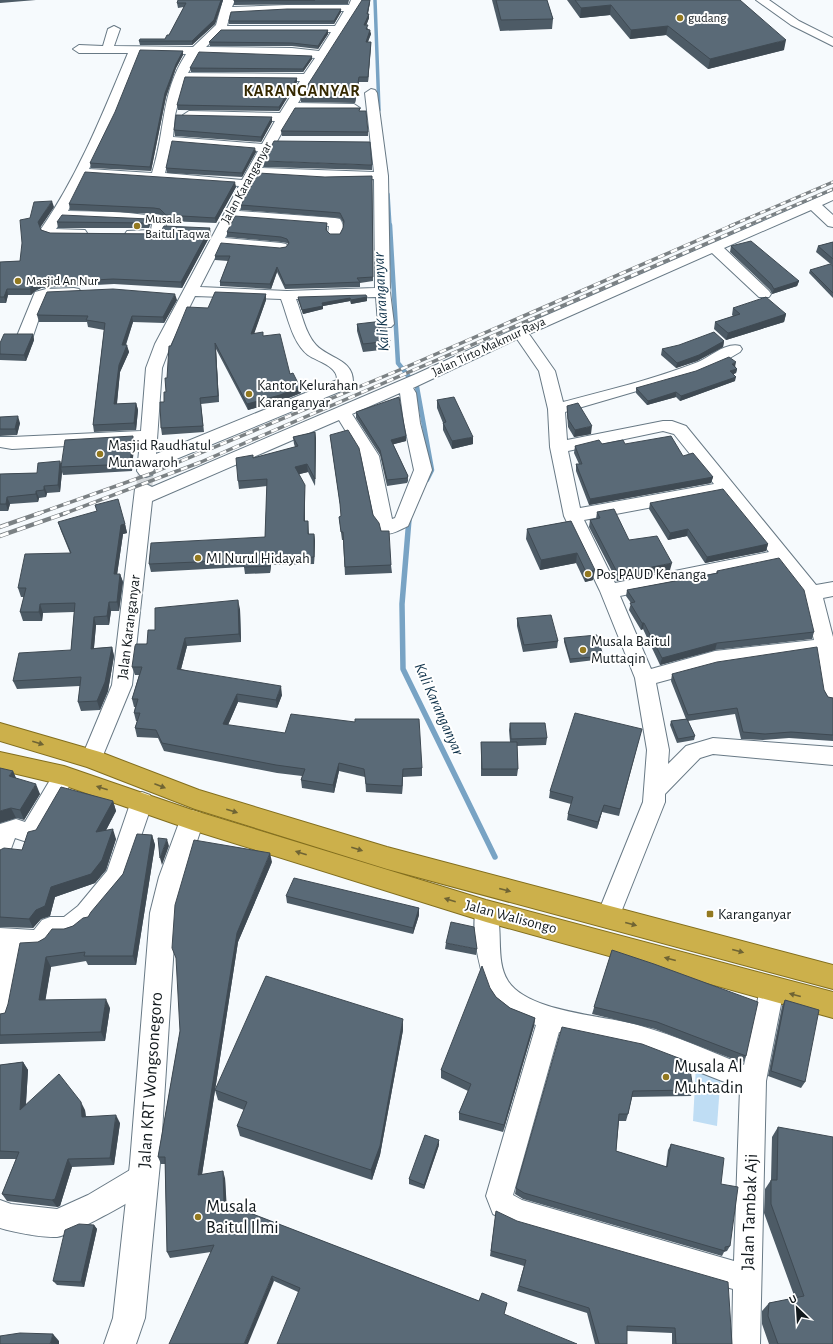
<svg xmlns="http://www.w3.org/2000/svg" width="833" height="1344" font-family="'Alegreya Sans',sans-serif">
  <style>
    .green { fill: #bfddf4 }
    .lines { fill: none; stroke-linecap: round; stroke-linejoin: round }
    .stream-far2 { stroke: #78a3c4; stroke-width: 3.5 }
    .stream-far1 { stroke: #78a3c4; stroke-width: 4.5 }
    .stream { stroke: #78a3c4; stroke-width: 5.5 }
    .minor-tunnel { stroke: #d4d8db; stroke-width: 16; stroke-dasharray: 16 8; stroke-linecap: butt }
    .minor-casing { stroke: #687985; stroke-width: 2 }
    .tertiary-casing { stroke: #687985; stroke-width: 2 }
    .trunk-casing { stroke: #826e1e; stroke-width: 2 }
    .minor { fill: #fff; fill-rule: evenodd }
    .tertiary { fill: #fff; fill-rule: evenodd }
    .trunk { fill: #ccb04b; fill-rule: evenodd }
    .rail-far2-casing { stroke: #7b8184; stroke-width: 3 }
    .rail-far1-casing { stroke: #7b8184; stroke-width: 3.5 }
    .rail-casing { stroke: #7b8184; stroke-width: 4.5 }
    .rail-far2 { stroke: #fff; stroke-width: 2; stroke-dasharray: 5.5; stroke-linecap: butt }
    .rail-far1 { stroke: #fff; stroke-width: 2.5; stroke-dasharray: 7; stroke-linecap: butt }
    .rail { stroke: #fff; stroke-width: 3; stroke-dasharray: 9; stroke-linecap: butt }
    .wall { fill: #4d5b66 }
    .shaded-wall { fill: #3f4a53 }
    .building { fill: #5a6a77; stroke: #3f4a53 }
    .oneway { fill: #6f6434 }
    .poi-dot { fill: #937920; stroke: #fff; stroke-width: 1.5 }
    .labels { text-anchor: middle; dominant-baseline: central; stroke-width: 4; stroke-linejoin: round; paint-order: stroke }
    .far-poi-label { font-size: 13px; fill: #12191d; stroke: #fff; text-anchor: start }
    .far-street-label { font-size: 13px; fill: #12191d; stroke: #fff }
    .poi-label { font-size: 15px; fill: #12191d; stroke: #fff; text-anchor: start }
    .street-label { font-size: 15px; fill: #12191d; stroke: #fff }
    .far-district-label { font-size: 16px; font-weight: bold; letter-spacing: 1px; fill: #362900; stroke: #fff }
    .water-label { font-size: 16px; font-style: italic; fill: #0e3149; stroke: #fff }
    .near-poi-label { font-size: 18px; fill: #12191d; stroke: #fff; text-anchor: start }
    .near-street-label { font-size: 18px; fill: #12191d; stroke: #fff }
  </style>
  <rect width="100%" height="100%" fill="#f6fafd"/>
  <!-- green -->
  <polygon class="green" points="696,1066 721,1071 717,1126 693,1121"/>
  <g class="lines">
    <!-- stream-far2 -->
    <g class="stream-far2">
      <polyline points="375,0 379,110"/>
      <polyline points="388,194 390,226"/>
    </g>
    <!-- stream-far1 -->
    <polyline class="stream-far1" points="390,225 398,363 417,387 432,470 427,480"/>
    <!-- stream -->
    <polyline class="stream" points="409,519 402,604 403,669 495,857"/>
    <!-- minor-tunnel -->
    <polyline class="minor-tunnel" points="144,489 146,471"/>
    <!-- minor casing -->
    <g class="minor-casing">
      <g id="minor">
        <path d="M223 0H235L232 7 287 5H349L351 0H363L298 103 354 104 360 108 354 112 294 111 262 168 374 172 365 93 371 89 375 90 377 93 388 176 390 292 394 324 391 327H381L378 324 376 297 296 299C302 314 305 333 316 345 329 359 354 359 353 383L351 387 169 462 155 466 152 475 146 477 140 475 137 471 140 442 12 449 0 447V437H12L141 431 146 368 155 344 239 186 85 176 68 211 120 212 163 217 166 226 161 237H127L125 234 127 231 151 230 152 224 120 220 63 219 56 229 85 230 87 233 85 236C73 239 56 239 44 235L41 229C78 176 103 113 128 53H79L73 49 79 45 103 46 108 29 114 26 120 29 114 46 193 47 216 25ZM287 11H344L335 26H227L230 14ZM221 32H331L319 51 292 48 206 47ZM140 53 186 54C160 94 166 130 152 173L89 169 114 116ZM199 54 292 56 315 58 304 74 188 73ZM184 80 300 81 280 113 189 111 183 115 189 119 275 121 262 144 173 137 175 115ZM172 144 258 151 242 180 165 173ZM258 176 325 180 374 179 375 288 287 291 200 287 221 246 281 251 286 250 288 247 286 244 281 243 225 238 235 219 329 226 328 234 330 237H340C344 231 344 225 340 219L335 218 239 211ZM195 296 281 299C288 317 292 342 308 355 318 362 338 366 337 380L156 454 162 368 171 344Z"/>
        <polygon points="756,0 769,0 799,21 833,38 833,46 791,25"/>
        <path d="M833 191V200L822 205 833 215V227L828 226 811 210 724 248 769 291 771 294 769 297H759L712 253 529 334 555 371 563 402C608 390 655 379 698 362 710 357 726 342 740 346L742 349 740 352 723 362 695 374 565 412 567 440 663 421H672L686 426 816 585 833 582V596L823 598 833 637V704L826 702 823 696 816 652 715 667 656 683 669 750 668 764 686 746 713 738 833 747V765L713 754 700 758 665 794V802L616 925 608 928 600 925 596 918 643 802 647 750 635 678 600 591 564 516 550 447 548 409 539 371 517 339 413 388 416 393 420 423 432 470 408 526C393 533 385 540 375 523L361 456 339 420 152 501 132 685 99 765 92 768 85 765 81 759 112 685 135 489 138 485 144 483 152 487 416 374 515 329ZM400 393 404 423 414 470 395 518 392 519 379 456 352 414ZM663 431 674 434 714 484 580 508 568 451ZM722 494 769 552 615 583 584 520ZM778 563 803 595 814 640 715 651 651 669 620 596Z"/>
        <polygon points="74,288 79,289 81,292 79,295 46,298 33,336 30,339 20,339 17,336 35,292 46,289"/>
        <polygon points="64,767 72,770 75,776 39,839 27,842 15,838 8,857 0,860 0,824 16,819 25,822 56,770"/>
        <path d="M142 792 150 795 153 801 125 883 94 920 76 934 68 937H56C45 953 41 952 23 951L12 1012 9 1020 0 1024V928L34 930 42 920 50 917H64L78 906 107 871 131 801 134 795Z"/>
        <path d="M486 901 494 904C505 927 494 959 508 981 529 1013 605 1015 641 1026 676 1036 710 1051 744 1065L760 989 763 981 772 978 781 981 784 989 766 1081 760 1344H732L733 1289 516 1226 493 1214 486 1196 536 1025C522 1020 506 1015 496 1004 481 986 468 924 478 904ZM559 1032 640 1049 740 1088 734 1261 522 1200 513 1195Z"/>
        <path d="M144 1163 153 1167 157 1176C156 1179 155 1182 154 1184 148 1194 69 1236 57 1237 43 1238 13 1232 0 1228V1200L11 1204 57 1209 88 1195 135 1167Z"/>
      </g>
    </g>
    <!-- tertiary casing -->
    <g class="tertiary-casing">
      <polygon id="tertiary" points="192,810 201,813 204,820 185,877 176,913 160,1163 145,1318 136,1344 104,1344 113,1318 130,1163 150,913 159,877 180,820 183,813"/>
    </g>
    <!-- trunk casing -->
    <g class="trunk-casing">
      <g id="trunk">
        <polygon points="0,723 100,752 199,790 387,847 833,965 833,989 387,869 195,809 87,767 0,741"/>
        <polygon points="0,752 64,766 192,810 486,900 833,992 833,1018 486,922 192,830 63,785 0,770"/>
      </g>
    </g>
    <!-- minor -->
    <use href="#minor" class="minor"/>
    <!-- tertiary -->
    <use href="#tertiary" class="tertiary"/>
    <!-- trunk -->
    <use href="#trunk" class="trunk"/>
    <!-- rail-far2 casing -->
    <g class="rail-far2-casing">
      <g id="rail-far2">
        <polyline points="730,226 833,182"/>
        <polyline points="746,226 833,189"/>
      </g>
    </g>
    <!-- rail-far1 casing -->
    <g class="rail-far1-casing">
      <g id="rail-far1">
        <polyline points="37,514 150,474 397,371 733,225"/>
        <polyline points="63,514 201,462 749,225"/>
      </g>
    </g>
    <!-- rail casing -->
    <g class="rail-casing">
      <g id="rail">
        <polyline points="0,527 40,513"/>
        <polyline points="0,536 66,513"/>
      </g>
    </g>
    <!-- rail-far2 -->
    <use href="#rail-far2" class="rail-far2"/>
    <!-- rail-far1 -->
    <use href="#rail-far1" class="rail-far1"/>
    <!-- rail -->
    <use href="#rail" class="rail"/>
  </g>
  <!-- wall -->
  <g class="wall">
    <polygon points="0,0 36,0 0,3"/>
    <polygon points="223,0 215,24 192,45 140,45 139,41 165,39 169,35 184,7 178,8 177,3"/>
    <polygon points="234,0 349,0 348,4 234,5"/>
    <polygon points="492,0 547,0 553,19 552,29 500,31"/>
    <polygon points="567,0 740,0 784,50 708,69 666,35 630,39 610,15 580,18"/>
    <polygon points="370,2 368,14 369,18 366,25 368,29 371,34 368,42 371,42 368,82 359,82 355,103 301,102 300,97"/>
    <polygon points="341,9 341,12 334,24 229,24 229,21"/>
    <polygon points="328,34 318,49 292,46 210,46 209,42"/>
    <polygon points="183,51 183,55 176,68 166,97 151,171 91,168 90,163"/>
    <polygon points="312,59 303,72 191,72 190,68"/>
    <polygon points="297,82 279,111 178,110 177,105"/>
    <polygon points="360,111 368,132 368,136 282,136 281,131"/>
    <polygon points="272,122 261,142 175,136 174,130"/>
    <polygon points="256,152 242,177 167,173 166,168"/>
    <polygon points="264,161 372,165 372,170 264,167"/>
    <polygon points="372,176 373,281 360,283 360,287 285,289 277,272 271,289 220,286 220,282 228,261 215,260 215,256 280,248 286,247 288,244 287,243 281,242 227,237 227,232 327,223 327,231 330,234 340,234 343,228 344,224 340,218 241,210 241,205 325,177"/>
    <polygon points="236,187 216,223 167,221 161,215 155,214 70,210 69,204"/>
    <polygon points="54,207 40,227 41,230 50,233 211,234 182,288 114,284 41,288 35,291 31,295 8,295 6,303 0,303 0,262 20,261 30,218"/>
    <polygon points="149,219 150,224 149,228 58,228 57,222"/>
    <polygon points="833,242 833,266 816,252 818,246"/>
    <polygon points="731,246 799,281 797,286 772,294 770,290 730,252"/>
    <polygon points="833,266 833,298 809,273 810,270"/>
    <polygon points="266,294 266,300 254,333 263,336 290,374 300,387 301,393 281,401 248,410 216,349 219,402 201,404 204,432 162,435 161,428 164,402 166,392 171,346 208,308"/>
    <polygon points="298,297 367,297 367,301 351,304 350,301 323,306 323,309 303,314 298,300"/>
    <polygon points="177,300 164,323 133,322 126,345 129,352 120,372 117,404 136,403 138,410 136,430 94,432 93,425 104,330 88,327 87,322 39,322 37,315"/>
    <polygon points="733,308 786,314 784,322 726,340 714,329 715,322 733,316 732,315"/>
    <polygon points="357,324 390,341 390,349 363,352 357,331"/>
    <polygon points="33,334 34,340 26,361 0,360 0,343"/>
    <polygon points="724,341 723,347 697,361 676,368 661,355 662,349"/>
    <polygon points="735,366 737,369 736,373 733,374 735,381 680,401 676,397 647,405 636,393 636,388"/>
    <polygon points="437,400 473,444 452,449 443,430 443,423 437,408"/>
    <polygon points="567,406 591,434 574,437 568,427 567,413"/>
    <polygon points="356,412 406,436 406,441 393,444 408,476 408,481 407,483 387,486 380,455 356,418"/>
    <polygon points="0,417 20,423 17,435 0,436"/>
    <polygon points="315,432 316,439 315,486 308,472 299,474 305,492 305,521 308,521 309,534 314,534 315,541 314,564 271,565 270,573 245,574 244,567 151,572 149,564 265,537 267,486 239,489 238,481 253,458 295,447 294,444 293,437"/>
    <polygon points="330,435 373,515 381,531 391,565 392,573 345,575 343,540 342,540 340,525 339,517 341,516 341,511 331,443"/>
    <polygon points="134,444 132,471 63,475 62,472 60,492 47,493 46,497 39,498 38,502 10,504 8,511 0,511 0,474 37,473 60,461 61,465"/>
    <polygon points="602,444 625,444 683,456 713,477 711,483 589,505 576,471 576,464 579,464 574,453 575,446"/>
    <polygon points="650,503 768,544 766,551 705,563 687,536 668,540 649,509"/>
    <polygon points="597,512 629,540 670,570 617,581 589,527 590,520 596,519"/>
    <polygon points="571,521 593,580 585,582 576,563 540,570 526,539 527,529"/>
    <polygon points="58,522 125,524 127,533 123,534 117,574 120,574 123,582 119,611 111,611 109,625 96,625 94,648 112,647 114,656 108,691 100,710 81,711 78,702 80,686 17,689 13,681 71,650 74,612 43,613 42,621 23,621 20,612 24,597 21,597 18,588 70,553 61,531"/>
    <polygon points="717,571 814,632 812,639 715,650 660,665 643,629 641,630 629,610 631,603 626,596 627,590 716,573"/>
    <polygon points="240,609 241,642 187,646 181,669 282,695 277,708 238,702 228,725 422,768 422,776 403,777 402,794 366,792 365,777 339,771 334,793 302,788 301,780 302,776 277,773 164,751 158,738 137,737 135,728 137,721 136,721 134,713 135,707 134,707 132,699 139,675 135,675 132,667 155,630"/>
    <polygon points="517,618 558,641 557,648 523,652 517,626"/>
    <polygon points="564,638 603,656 603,659 570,663 564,642"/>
    <polygon points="672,674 824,690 828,697 833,698 833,741 789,738 763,740 741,739 735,714 688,721 695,736 694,740 677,743 670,725 671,721 686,719 671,681"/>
    <polygon points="510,723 547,738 546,745 517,746 518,769 517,776 481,776 481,742 510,742 509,730"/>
    <polygon points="640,736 619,816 602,812 597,829 567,820 568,814 571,804 549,798 550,791"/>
    <polygon points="13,771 16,778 40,794 24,820 16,818 0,823"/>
    <polygon points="113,801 116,811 106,830 116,839 106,870 95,883 55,897 50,916 41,919 33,928 0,927 0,850 22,850 36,830"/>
    <polygon points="152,835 155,845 136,965 88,965 86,961 51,967 45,1000 110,1008 105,1041 0,1044 0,1014 5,1013 38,942 64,929 73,926 88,917 123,874"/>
    <polygon points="272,862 238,942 202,1174 225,1178 226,1204 479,1301 507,1303 504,1314 298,1292 211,1252 170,1258 167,1252 165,1164 161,1164 158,1157 180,1031"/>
    <polygon points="286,896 419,908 419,915 413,934 287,903"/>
    <polygon points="446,943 477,949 476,955 445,949"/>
    <polygon points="612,950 746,1056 743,1063 655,1029 592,1014"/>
    <polygon points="490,988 496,997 510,1008 535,1018 534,1026 503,1132 459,1120 459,1113 468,1091 441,1078 441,1070"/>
    <polygon points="785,1000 805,1082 801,1088 768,1076 782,1006"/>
    <polygon points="403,1030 380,1155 372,1180 240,1136 237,1126 244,1110 218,1100 215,1090"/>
    <polygon points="642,1044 693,1090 691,1096 632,1097 628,1114 626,1121 619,1121 616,1151 666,1167 668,1150 671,1144 721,1184 730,1246 727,1251 724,1252 722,1256 523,1199 515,1194 516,1188"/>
    <polygon points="23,1062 28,1070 26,1104 85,1110 86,1116 120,1123 114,1165 72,1167 60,1206 57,1207 7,1201 2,1194 16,1159 0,1159 0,1065"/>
    <polygon points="778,1127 833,1344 769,1344 762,1324 762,1311 769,1303 795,1298 764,1213 765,1189 771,1180 772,1137"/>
    <polygon points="439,1145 424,1189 409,1184 409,1179"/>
    <polygon points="496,1211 732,1344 672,1344 672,1333 627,1331 627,1344 595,1344 587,1313 517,1291 524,1266 490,1256"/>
    <polygon points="94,1225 97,1229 84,1287 57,1285 53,1281"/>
  </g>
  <!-- shaded-wall -->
  <g class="shaded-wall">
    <polygon points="221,0 223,0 215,24 192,45 192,41"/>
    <polygon points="370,0 370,2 367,18 367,14"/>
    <polygon points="611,5 610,15 580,18 581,8"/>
    <polygon points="341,9 341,12 334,24 334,21"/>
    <polygon points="369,14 369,18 365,29 364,25"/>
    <polygon points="668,26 666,35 630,39 631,30"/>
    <polygon points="328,30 328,34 318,49 318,46"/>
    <polygon points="370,30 371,34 366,46 366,42"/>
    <polygon points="786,40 784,50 708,69 710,59"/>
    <polygon points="371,42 371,46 368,82 368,77"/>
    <polygon points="183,51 183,55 176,68 166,97 151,171 150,167 165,93 176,64"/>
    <polygon points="312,56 312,59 303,72 303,69"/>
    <polygon points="359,77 359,82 355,103 355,99"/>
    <polygon points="297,78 297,82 279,111 279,107"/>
    <polygon points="272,117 272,122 261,142 261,137"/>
    <polygon points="255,148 256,152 242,177 242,173"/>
    <polygon points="235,182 236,187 216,223 215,218"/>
    <polygon points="52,201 54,207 40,228 38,222"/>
    <polygon points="149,219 150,224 149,228 148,223"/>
    <polygon points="210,228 211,234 182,288 181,282"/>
    <polygon points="277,267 277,272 271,289 270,284"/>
    <polygon points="799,281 797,286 772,294 774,289"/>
    <polygon points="39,283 41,288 35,291 31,295 30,289 33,285"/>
    <polygon points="7,289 8,295 6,303 4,297"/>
    <polygon points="175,294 177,300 164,323 163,317"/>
    <polygon points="266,294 266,300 252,340 251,334"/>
    <polygon points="367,297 367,301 351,304 351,300"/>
    <polygon points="350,298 350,301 323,306 323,309 303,314 302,310 322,303"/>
    <polygon points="786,314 784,322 726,340 728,333"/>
    <polygon points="132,316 133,322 123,352 122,345"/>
    <polygon points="33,334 34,340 26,361 24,355"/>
    <polygon points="724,341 723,347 697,361 676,368 677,363"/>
    <polygon points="215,343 216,349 219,402 218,396"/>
    <polygon points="127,345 129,352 120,372 116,411 114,404 119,365"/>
    <polygon points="736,362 735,367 732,364"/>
    <polygon points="737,369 736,373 729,376 730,371"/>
    <polygon points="736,377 735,381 680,401 681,396"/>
    <polygon points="300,387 301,393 281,401 248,410 247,404"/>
    <polygon points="676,392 676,397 647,405 648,401"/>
    <polygon points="136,403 138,410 136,430 134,423"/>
    <polygon points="18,416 20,423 17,435 15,429"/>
    <polygon points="592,426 591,434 574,437 575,430"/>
    <polygon points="315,432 316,439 315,486"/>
    <polygon points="133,436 134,444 132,471 130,464"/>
    <polygon points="406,436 406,441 391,445 391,440"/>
    <polygon points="473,437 473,444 452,449 452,441"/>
    <polygon points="60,461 62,467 61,467 62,472 60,492 58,485"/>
    <polygon points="307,464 308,472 296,475 295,467"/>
    <polygon points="713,477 711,483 589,505 590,499"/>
    <polygon points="305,485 305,528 304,521"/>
    <polygon points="44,486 47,493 46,497 44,490"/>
    <polygon points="36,491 39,498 38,502 36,494"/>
    <polygon points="7,497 10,504 8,511 6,504"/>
    <polygon points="125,524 127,533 123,534 116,582 114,574 121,525"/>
    <polygon points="688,529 687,536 668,540 670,533"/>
    <polygon points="314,534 315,541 314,564"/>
    <polygon points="768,544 766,551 705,563 707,557"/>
    <polygon points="577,553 576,563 540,570 541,560"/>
    <polygon points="270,558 271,565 270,573"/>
    <polygon points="672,563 670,570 617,581 618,574"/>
    <polygon points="595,570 593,580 585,582 586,572"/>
    <polygon points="120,574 123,582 119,611 117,602"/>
    <polygon points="238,600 240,609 241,642 239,634"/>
    <polygon points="109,602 111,611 109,625 107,616"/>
    <polygon points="40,604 43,613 42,621 39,612"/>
    <polygon points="94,617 96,625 93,657 91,649"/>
    <polygon points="642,623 644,623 643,629 641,630"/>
    <polygon points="185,638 187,646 179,677 177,669"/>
    <polygon points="717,643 715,650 660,665 662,658"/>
    <polygon points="112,647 114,656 108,691 100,710 97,701"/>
    <polygon points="281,686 282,695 277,708 276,700"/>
    <polygon points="237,694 238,702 225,732 223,724"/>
    <polygon points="339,763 339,771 334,793 333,785"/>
    <polygon points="403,769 403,777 402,794 402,786"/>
    <polygon points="13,771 17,781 9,776"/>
    <polygon points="36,784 40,794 24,820 20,810"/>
    <polygon points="113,801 116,811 100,842 96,832"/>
    <polygon points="604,805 602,812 597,829 598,822"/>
    <polygon points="11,808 16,818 0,823 0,811"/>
    <polygon points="113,829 116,839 106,870 95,883 55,897 50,916 41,919 33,928 29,919 51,887"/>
    <polygon points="152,835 155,845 136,965 133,956"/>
    <polygon points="167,839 169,846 162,865 160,858"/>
    <polygon points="270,853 272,862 238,942 201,1181 198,1175 237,933"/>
    <polygon points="419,908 419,915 413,934 413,928"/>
    <polygon points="46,957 51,967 44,1009 39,1000"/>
    <polygon points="106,999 110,1008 105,1041 101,1032"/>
    <polygon points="535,1018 534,1026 503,1132 504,1125"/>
    <polygon points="403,1019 403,1030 380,1155 372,1180 371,1170"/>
    <polygon points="23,1062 28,1070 25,1117 20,1110"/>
    <polygon points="81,1102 85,1110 86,1125 82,1117"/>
    <polygon points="116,1115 120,1123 114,1165 110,1158"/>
    <polygon points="439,1140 439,1145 424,1189 424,1185"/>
    <polygon points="68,1159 72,1167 60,1206 57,1207 52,1200"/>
    <polygon points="223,1171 225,1178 227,1210 224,1203"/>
    <polygon points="94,1225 97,1229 84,1287 81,1282"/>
    <polygon points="272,1276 274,1281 248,1344 244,1344"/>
    <polygon points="53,1334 59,1341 59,1344 50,1344"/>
  </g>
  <!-- building -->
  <g class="building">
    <polygon points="178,0 221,0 214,20 192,41 139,41 140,39 165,39 167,35 169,35 186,3 177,3"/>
    <polygon points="234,0 315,0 234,1"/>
    <polygon points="362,0 370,0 367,14 369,14 364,25 368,25 366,29 370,30 366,42 371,42 368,77 359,77 355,99 300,97"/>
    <polygon points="496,0 547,0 553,19 501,20"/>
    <polygon points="575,0 740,0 786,40 710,59 668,26 631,30 611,5 581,8"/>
    <polygon points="287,9 341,9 334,21 229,21 231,12"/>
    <polygon points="221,30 328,30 318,46 292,43 209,42"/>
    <polygon points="140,50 183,51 176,64 165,93 150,167 90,163 115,112"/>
    <polygon points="199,52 312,56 303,69 190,68"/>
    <polygon points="185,77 297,78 279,107 177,105"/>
    <polygon points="295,108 360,108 359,111 366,111 368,132 281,131"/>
    <polygon points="176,115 272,117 261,137 174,130"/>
    <polygon points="172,141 255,148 242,173 166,168"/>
    <polygon points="274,141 370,142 372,165 264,161"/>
    <polygon points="85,172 235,182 215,218 166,215 160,209 154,208 69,204"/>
    <polygon points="258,173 325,177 372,176 373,277 357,278 360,282 285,285 277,267 270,284 220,282 230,256 215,256 221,243 280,248 286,247 289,243 287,239 281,237 227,232 235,216 327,223 326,230 330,234 340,234 343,228 344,221 340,213 241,205"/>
    <polygon points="52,201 38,222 41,230 50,233 151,234 161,231 164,226 210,228 181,282 113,279 39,283 33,285 30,289 7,289 4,297 0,297 0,262 20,261 22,243 20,220 30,218 34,202"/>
    <polygon points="62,215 149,219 148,223 57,222"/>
    <polygon points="751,241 799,281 774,289 771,284 731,246"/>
    <polygon points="833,242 833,259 818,246"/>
    <polygon points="830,264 833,266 833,293 810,270"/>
    <polygon points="113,289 175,294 163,317 132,316 122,345 127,345 119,365 114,404 136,403 134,423 93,425 105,323 86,320 88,316 37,315 47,292"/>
    <polygon points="215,292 266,294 251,334 263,332 263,336 280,334 290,374 293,373 300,387 280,395 247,404 215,343 218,396 200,398 203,426 161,428 160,402 164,402 164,392 166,392 165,378 167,378 169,346 171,346 187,307 208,308"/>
    <polygon points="366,295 367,297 351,300 350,298 322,303 323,306 302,310 298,297"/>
    <polygon points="766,297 786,314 728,333 715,322 740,314 733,308"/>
    <polygon points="383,321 390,341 363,344 357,324"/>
    <polygon points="714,332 724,341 699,355 677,363 662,349 679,345"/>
    <polygon points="4,334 33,334 24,355 0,354 0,343"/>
    <polygon points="729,357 736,362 732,364 737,369 730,371 736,377 681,396 676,392 648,401 636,388 696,371"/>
    <polygon points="399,397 406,436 391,440 408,476 407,478 387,480 380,450 356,412"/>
    <polygon points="454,397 473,437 452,441 443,423 446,422 437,400"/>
    <polygon points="578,403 592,426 575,430 568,419 567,406"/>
    <polygon points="18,416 15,429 0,429 0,417"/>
    <polygon points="348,430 359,448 373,515 379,523 381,531 389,531 391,565 345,567 343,532 341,532 339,517 341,516 340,504 330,435"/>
    <polygon points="315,432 315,479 307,464 295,467 305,485 304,521 308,521 308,534 314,534 314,557 270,558 270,566 244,567 244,560 149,564 151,543 265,537 267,479 238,481 236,458 253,455 253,458 298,446 293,437"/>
    <polygon points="133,436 130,464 61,467 65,440"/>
    <polygon points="671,436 683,456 693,453 713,477 590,499 576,464 582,464 575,446 599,440 602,444 623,440 625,444"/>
    <polygon points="60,461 58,485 44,486 44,490 36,491 36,494 7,497 6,504 0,504 0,474 37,473 38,463"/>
    <polygon points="723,489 768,544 707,557 688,529 670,533 650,503"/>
    <polygon points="118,499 125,524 121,525 114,574 120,574 117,602 109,602 107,616 94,617 91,649 112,647 105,682 97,701 78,702 81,677 13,681 19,653 71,650 75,603 40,604 39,612 20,612 26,588 18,588 25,554 71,553 58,522 97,511 95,505"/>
    <polygon points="614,509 629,540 657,536 672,563 618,574 590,520 600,518 597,512"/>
    <polygon points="571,521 595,570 586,572 577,553 541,560 527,529"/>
    <polygon points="779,558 804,590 814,632 717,643 662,658 644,623 642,623 630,603 635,602 627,590 718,573 717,571"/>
    <polygon points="238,600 239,634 185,638 177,669 281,686 276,700 237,694 223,724 285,733 291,714 355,722 355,719 419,719 422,768 403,769 402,786 366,784 364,769 339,763 333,785 301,780 305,769 276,765 162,743 156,730 135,728 140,713 134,713 138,699 132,699 142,667 132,667 135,646 136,644 147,644 148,630 155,630 155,608"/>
    <polygon points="551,615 558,641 524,645 517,618"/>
    <polygon points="597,635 603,656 570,659 564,638"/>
    <polygon points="817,647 824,690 828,697 833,698 833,735 791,732 765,734 743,732 737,708 688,715 672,674 717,662"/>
    <polygon points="575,713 642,729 620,809 604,805 598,822 568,814 573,797 550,791"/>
    <polygon points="687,719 695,736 678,739 671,721"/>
    <polygon points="510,723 545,723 547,738 511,739"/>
    <polygon points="481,742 517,742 518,769 482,769"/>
    <polygon points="0,768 13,771 9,776 36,784 20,810 11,808 0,811"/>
    <polygon points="61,787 113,801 96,832 113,829 102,860 91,874 51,887 45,906 36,910 29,919 0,917 0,850 4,848 22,850 28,832 36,830"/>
    <polygon points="137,834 152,835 133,956 84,956 85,952 46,957 39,1000 106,999 101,1032 0,1035 0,1014 5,1013 8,1004 20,943 38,942 45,938 52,929 64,929 73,926 83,918 88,917 91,912 123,874"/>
    <polygon points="158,838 167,839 160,858"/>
    <polygon points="194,840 270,853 237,933 198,1175 223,1171 224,1203 479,1301 482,1293 507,1303 504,1314 577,1344 277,1344 300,1288 272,1276 244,1344 169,1344 214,1245 167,1252 165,1157 158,1157 180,1031 176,958 172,948 175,905"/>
    <polygon points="294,878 419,908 413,928 286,896"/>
    <polygon points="451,922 474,927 477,949 446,943"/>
    <polygon points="612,950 654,964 758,1002 746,1056 657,1022 594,1007"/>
    <polygon points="482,966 490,988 496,997 510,1008 535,1018 504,1125 459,1113 471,1084 441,1070"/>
    <polygon points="266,976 403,1019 380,1146 371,1170 237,1126 247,1102 215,1090"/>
    <polygon points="785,1000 819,1010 805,1082 771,1071"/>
    <polygon points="562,1027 642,1044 689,1062 693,1090 633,1091 628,1114 619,1114 616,1151 667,1167 671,1144 724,1158 721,1184 738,1187 730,1246 725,1247 725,1251 524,1193 516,1188"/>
    <polygon points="23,1062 20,1110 59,1074 81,1102 82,1117 116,1115 110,1158 68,1159 55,1199 52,1200 2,1194 19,1152 0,1151 0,1065"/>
    <polygon points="778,1127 833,1137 833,1344 778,1344 768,1316 769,1303 804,1296 771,1204 771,1180 777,1180"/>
    <polygon points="425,1135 439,1140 424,1185 409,1179"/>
    <polygon points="496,1211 517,1221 728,1282 732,1344 676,1344 675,1328 627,1326 627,1344 599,1344 589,1308 519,1286 526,1260 491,1251"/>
    <polygon points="79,1224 94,1225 81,1282 53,1281 65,1230"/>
    <polygon points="20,1333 53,1334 50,1344 0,1344 0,1336"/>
  </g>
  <!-- one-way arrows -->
  <defs><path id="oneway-solid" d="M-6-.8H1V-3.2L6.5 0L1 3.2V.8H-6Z"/></defs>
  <g class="oneway">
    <use href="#oneway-solid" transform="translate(38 743) rotate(17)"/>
    <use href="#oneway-solid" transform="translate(160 786) rotate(21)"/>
    <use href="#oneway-solid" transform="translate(102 788) rotate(-162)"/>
    <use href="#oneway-solid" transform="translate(232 811) rotate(17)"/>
    <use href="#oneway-solid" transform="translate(357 849) rotate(17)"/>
    <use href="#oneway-solid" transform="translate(301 853) rotate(-162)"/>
    <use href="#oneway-solid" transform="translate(505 890) rotate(15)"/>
    <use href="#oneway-solid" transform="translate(450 900) rotate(-163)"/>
    <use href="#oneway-solid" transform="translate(631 924) rotate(15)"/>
    <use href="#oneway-solid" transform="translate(738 951) rotate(15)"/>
    <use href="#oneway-solid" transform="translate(670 959) rotate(-165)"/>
    <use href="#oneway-solid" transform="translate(795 995) rotate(-165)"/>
  </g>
  <!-- markers -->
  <g class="poi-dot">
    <circle cx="680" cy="18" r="4"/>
    <circle cx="137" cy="226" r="4"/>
    <circle cx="18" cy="281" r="4"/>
    <circle cx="249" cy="394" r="4"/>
    <circle cx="100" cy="454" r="4"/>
    <circle cx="198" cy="558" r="4"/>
    <circle cx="588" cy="574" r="4"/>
    <circle cx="583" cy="650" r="4"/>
    <rect x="706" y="910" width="8" height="8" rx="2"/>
    <circle cx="666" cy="1077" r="4"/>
    <circle cx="198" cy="1217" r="4"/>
  </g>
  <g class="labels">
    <!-- far-poi labels -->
    <g class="far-poi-label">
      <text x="688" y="18">gudang</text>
      <text x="145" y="219">Musala<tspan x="145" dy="15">Baitul Taqwa</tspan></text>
      <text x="26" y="281">Masjid An Nur</text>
    </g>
    <!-- far-street labels -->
    <g class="far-street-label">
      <text transform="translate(247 183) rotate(-61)">Jalan Karanganyar</text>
      <text transform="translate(489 347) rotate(-25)">Jalan Tirto Makmur Raya</text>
    </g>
    <!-- poi labels -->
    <g class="poi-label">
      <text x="257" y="385">Kantor Kelurahan<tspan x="257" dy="17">Karanganyar</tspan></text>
      <text x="108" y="445">Masjid Raudhatul<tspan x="108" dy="17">Munawaroh</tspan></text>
      <text x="206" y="558">MI Nurul Hidayah</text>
      <text x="596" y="574">Pos PAUD Kenanga</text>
      <text x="591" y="641">Musala Baitul<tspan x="591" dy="17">Muttaqin</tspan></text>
      <text x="718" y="914">Karanganyar</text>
    </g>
    <!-- street labels -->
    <g class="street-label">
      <text transform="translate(129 627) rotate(-83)">Jalan Karanganyar</text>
      <text transform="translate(511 917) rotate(15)">Jalan Walisongo</text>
    </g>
    <!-- far-district labels -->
    <g class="far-district-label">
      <text x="302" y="91">KARANGANYAR</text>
    </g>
    <!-- water labels -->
    <g class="water-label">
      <text transform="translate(381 302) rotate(-93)">Kali Karanganyar</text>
      <text transform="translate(439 709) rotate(66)">Kali Karanganyar</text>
    </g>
    <!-- near-poi labels -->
    <g class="near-poi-label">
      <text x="674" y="1067">Musala Al<tspan x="674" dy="21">Muhtadin</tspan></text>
      <text x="206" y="1207">Musala<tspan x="206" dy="21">Baitul Ilmi</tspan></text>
    </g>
    <!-- near-street labels -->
    <g class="near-street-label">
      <text transform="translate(151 1080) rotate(-86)">Jalan KRT Wongsonegoro</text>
      <text transform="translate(750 1212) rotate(-88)">Jalan Tambak Aji</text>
    </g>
  </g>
  <!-- north arrow -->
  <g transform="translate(797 1308) rotate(335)" stroke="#ffffff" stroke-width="3" paint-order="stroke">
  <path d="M0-3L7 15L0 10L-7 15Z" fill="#12191d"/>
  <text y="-6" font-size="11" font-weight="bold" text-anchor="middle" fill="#12191d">U</text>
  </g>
</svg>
